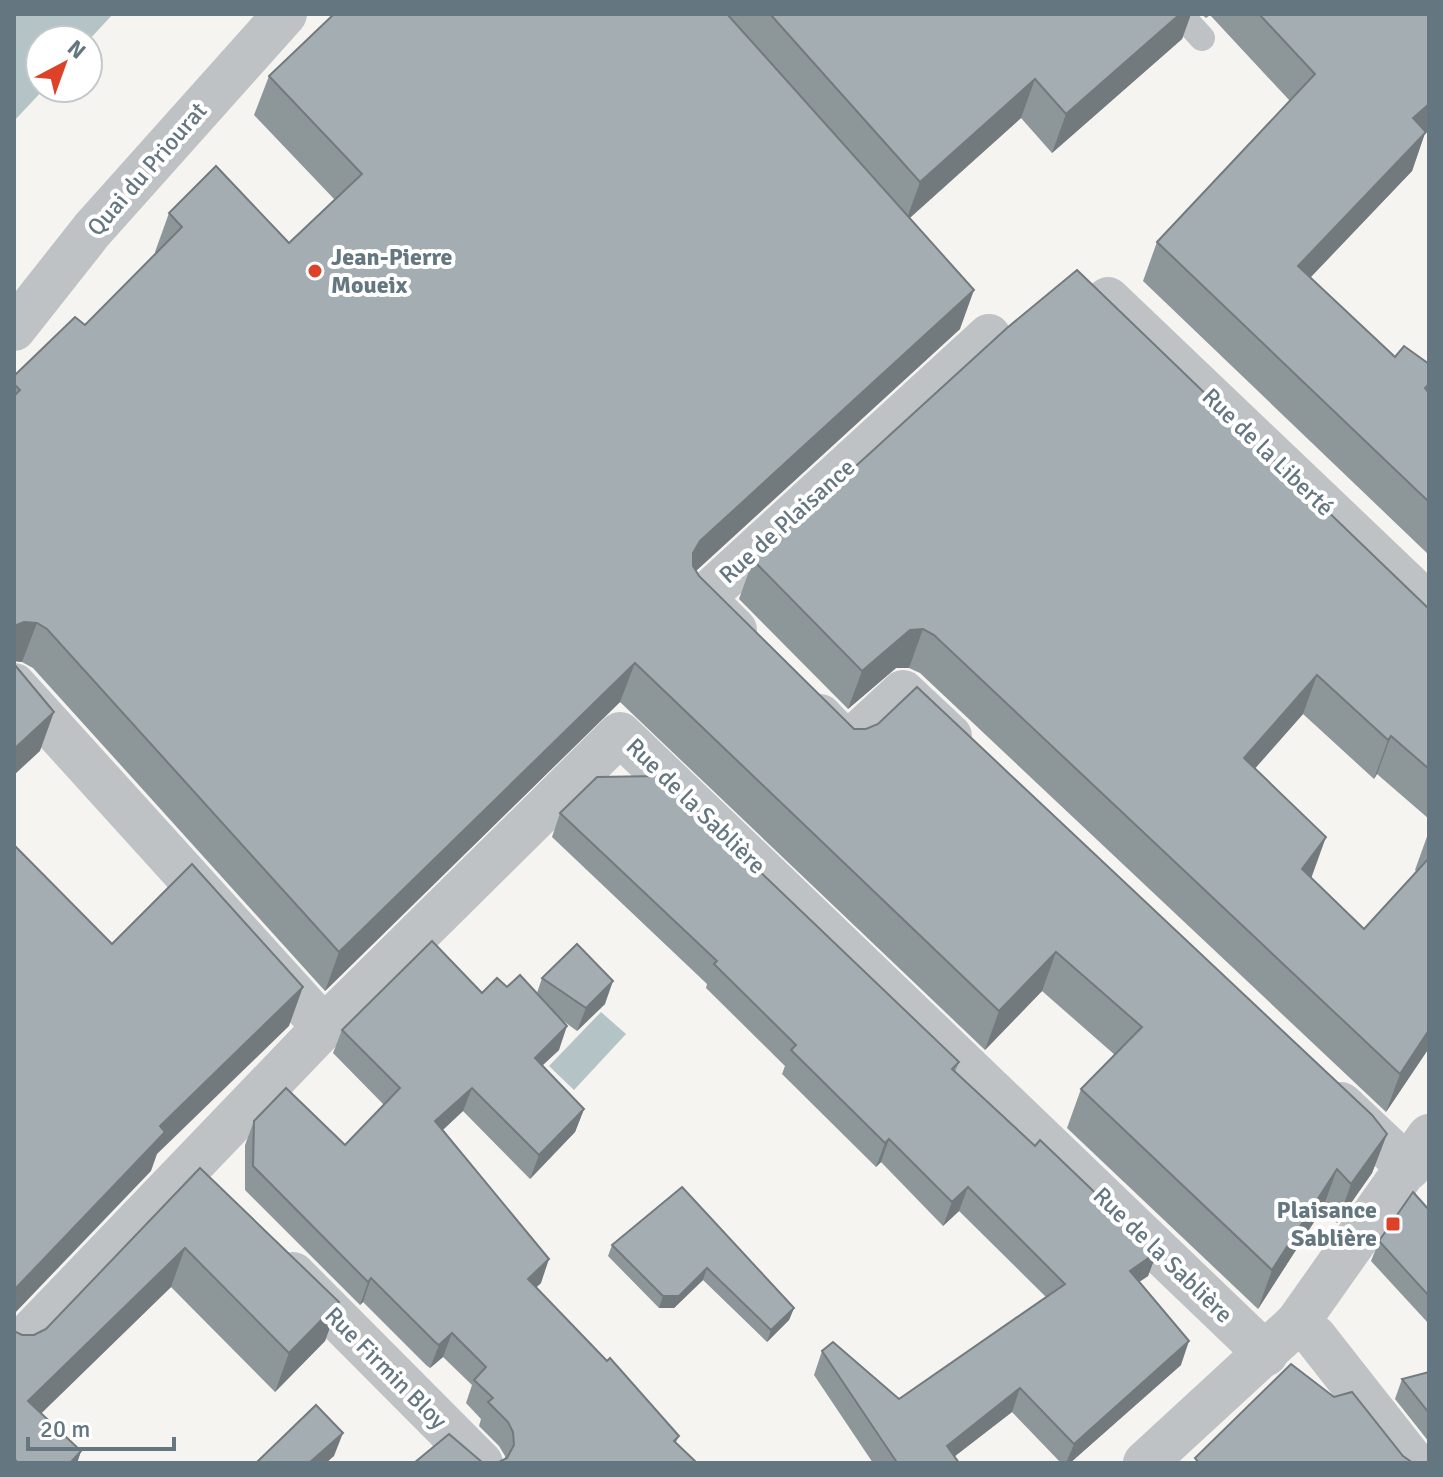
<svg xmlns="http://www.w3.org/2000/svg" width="1443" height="1477" font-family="Signika,sans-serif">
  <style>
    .water { fill: #b4c3c5 }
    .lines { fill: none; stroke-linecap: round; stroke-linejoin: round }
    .lane { stroke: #bec2c5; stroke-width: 26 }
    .street { stroke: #bec2c5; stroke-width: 44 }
    .wall { fill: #8d9699 }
    .shaded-wall { fill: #737a7d }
    .building { fill: #a4aeb2; stroke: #737a7d; stroke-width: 2 }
    .poi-dot { fill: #dd4128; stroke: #fff; stroke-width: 3 }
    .labels { text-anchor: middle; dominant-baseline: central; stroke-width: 8; stroke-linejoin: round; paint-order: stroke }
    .street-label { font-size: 24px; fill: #647781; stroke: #fff }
    .poi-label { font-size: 24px; font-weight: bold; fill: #647781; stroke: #fff; text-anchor: start }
  </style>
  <rect width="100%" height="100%" fill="#f5f4f1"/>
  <!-- water -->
  <g class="water">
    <polygon points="14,14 113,14 88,41 40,40 40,88 45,88 14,121"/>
    <polygon points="601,1012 626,1034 574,1090 549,1066"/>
  </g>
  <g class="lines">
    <!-- lane -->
    <polyline class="lane" points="1180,14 1202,38"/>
    <!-- street -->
    <g class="street">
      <polyline points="1108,299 1429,605"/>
      <polyline points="14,329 92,230 285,14"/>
      <polyline points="735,630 703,598 989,336"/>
      <polyline points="14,685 324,1027 620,734 1266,1354"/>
      <polyline points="820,716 847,744 903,692 950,736"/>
      <polyline points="1341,1104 1409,1168"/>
      <polyline points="293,1274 481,1463"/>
      <polyline points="1297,1323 1315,1337 1414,1463"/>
      <polyline points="14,1350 324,1027"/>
      <polyline points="1145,1463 1297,1323 1429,1136"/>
    </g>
  </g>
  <!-- wall -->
  <g class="wall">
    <polygon points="334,14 1191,14 1182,39 1052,153 1021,118 910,218 960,329 696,571 699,576 854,729 1387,1134 1372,1173 1337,1223 1323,1208 1258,1309 1067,1128 1081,1089 1115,1055 1042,991 985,1050 620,702 325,991 33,668 22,662 14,661 14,376 85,325 156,254 155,252 169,213 289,243 335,200 254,115 269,76"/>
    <polygon points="1201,14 1429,14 1429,130 1425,133 1412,171 1310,278 1395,357 1429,364 1429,555 1143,281 1157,242 1290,101 1210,15 1206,18"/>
    <polygon points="753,560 1429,609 1429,819 1377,774 1374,779 1303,714 1255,768 1312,876 1311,878 1364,929 1417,872 1415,870 1429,831 1429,1048 1386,1112 920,673 909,668 896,668 848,709 739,599"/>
    <polygon points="560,813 959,1062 955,1072 1035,1146 1157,1252 1148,1276 1139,1282 1181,1365 1070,1463 1061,1463 1012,1412 955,1456 959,1463 873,1463 814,1375 822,1351 899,1399 1046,1297 959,1211 943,1226 881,1162 876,1167 782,1074 785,1066 706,988 707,984 552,837"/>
    <polygon points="542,978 605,1004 577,1031 562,1020 559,1050 542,1065 584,1109 575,1132 530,1179 463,1111 443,1130 541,1283 536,1287 679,1436 676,1442 505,1459 505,1456 499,1446 479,1426 481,1419 466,1403 472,1385 443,1357 430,1368 426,1365 363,1302 360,1305 245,1190 245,1145 254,1121 345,1145 384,1105 333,1053 342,1030 507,987 537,993"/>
    <polygon points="200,1168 339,1302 325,1341 275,1392 171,1287 41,1413 81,1451 77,1463 14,1463 14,1331 22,1335 34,1335 46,1329"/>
    <polygon points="682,1187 794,1308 789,1320 767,1342 703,1280 674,1308 659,1308 608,1256 612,1245"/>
    <polygon points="1429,1210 1429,1324 1371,1261 1379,1241"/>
    <polygon points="1429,1372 1429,1442 1395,1399 1402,1379"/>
  </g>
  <!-- shaded-wall -->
  <g class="shaded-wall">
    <polygon points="1180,14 1191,14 1182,39 1052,153 1066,114"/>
    <polygon points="1035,79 1021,118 906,221 920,182"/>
    <polygon points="1429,104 1429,130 1425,133 1412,171 1284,305 1298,266 1413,118"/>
    <polygon points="974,290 960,329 686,580 693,553 700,541"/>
    <polygon points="24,622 37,623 22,662 14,661 14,626"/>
    <polygon points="923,629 909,668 896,668 848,709 862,671 910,630"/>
    <polygon points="635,663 620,702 325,991 339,952"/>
    <polygon points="1317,675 1303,714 1230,797 1244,758"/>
    <polygon points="54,712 40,751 14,775 14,749"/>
    <polygon points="1391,736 1377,774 1374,779 1388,740"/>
    <polygon points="1326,837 1312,876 1288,908 1302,869"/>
    <polygon points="1056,952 1042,991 985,1050 999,1011"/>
    <polygon points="613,981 605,1004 577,1031 586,1008"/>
    <polygon points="303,987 289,1026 157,1154 151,1171 14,1314 14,1290 160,1126"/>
    <polygon points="567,1026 559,1050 526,1081 535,1058"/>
    <polygon points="1429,1030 1429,1048 1386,1112 1400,1074"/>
    <polygon points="472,1088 463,1111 427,1144 435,1121"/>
    <polygon points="584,1109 575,1132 530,1179 539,1155"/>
    <polygon points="1387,1134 1372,1173 1337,1223 1351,1184"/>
    <polygon points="889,1139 881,1162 876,1167 885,1143"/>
    <polygon points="1337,1169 1323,1208 1258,1309 1272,1270"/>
    <polygon points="968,1187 959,1211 943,1226 952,1202"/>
    <polygon points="185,1248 171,1287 14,1440 28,1401"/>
    <polygon points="1157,1252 1148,1276 1121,1294 1130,1271"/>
    <polygon points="549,1259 541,1283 520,1303 528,1279"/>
    <polygon points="707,1268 703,1280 674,1308 659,1308 663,1296"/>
    <polygon points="371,1278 363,1302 360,1305 368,1282"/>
    <polygon points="339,1302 325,1341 275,1392 289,1353"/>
    <polygon points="794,1308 789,1320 767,1342 771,1330"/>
    <polygon points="452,1333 443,1357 430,1368 439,1345"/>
    <polygon points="1189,1341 1181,1365 1070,1463 1066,1463 1074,1444"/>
    <polygon points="1020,1388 1012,1412 946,1463 947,1446"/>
    <polygon points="343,1433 334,1456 326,1463 309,1463"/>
    <polygon points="81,1451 77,1463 70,1463"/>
  </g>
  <!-- building -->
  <g class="building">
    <polygon points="334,14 727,14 974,290 700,541 693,553 693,566 699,576 854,729 866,729 878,724 917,687 1372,1115 1387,1134 1351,1184 1337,1169 1272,1270 1081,1089 1142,1027 1056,952 999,1011 635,663 339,952 47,629 37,623 24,622 14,626 14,396 20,390 14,384 14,376 75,317 85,325 182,227 169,213 216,166 289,243 362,174 269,76"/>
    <polygon points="770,14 1180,14 1066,114 1035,79 920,182"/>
    <polygon points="1259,14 1429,14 1429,104 1413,118 1426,132 1298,266 1395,357 1404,346 1429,364 1429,384 1425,388 1429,393 1429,502 1157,242 1315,74"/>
    <polygon points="1077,270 1429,609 1429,769 1391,736 1388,740 1317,675 1244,758 1326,837 1302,869 1364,929 1429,858 1429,1030 1400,1074 934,635 923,629 910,630 862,671 753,560 1007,328"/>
    <polygon points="14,664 54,712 14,749"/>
    <polygon points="660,776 959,1062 952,1069 1035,1146 1040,1140 1157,1252 1130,1271 1189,1341 1074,1444 1020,1388 947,1446 959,1463 894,1463 896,1461 822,1351 833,1342 899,1399 1065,1284 968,1187 952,1202 889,1139 885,1143 791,1050 796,1045 714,964 717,961 560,813 597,777"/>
    <polygon points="14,845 112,944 192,864 303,987 160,1126 165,1132 14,1290"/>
    <polygon points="432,941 482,993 497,978 507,987 520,975 567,1026 535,1058 584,1109 539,1155 472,1088 435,1121 549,1259 528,1279 607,1361 610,1358 679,1436 674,1441 697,1463 497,1463 507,1458 514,1445 513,1432 508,1422 488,1402 493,1398 474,1380 486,1367 452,1333 439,1345 435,1342 371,1278 368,1282 253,1166 254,1121 286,1088 345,1145 400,1088 342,1030"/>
    <polygon points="577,944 613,981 586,1008 542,978"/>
    <polygon points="200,1168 339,1302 289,1353 185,1248 28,1401 81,1451 70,1463 18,1463 14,1458 14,1331 22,1335 34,1335 46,1329"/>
    <polygon points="682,1187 794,1308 771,1330 707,1268 679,1296 663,1296 612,1245"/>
    <polygon points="1413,1192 1429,1210 1429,1296 1379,1241"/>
    <polygon points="1291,1364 1334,1397 1352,1392 1403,1456 1413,1463 1199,1463 1195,1458"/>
    <polygon points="1429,1372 1429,1413 1402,1379"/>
    <polygon points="316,1405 343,1433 309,1463 256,1463"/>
    <polygon points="449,1434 483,1463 414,1463"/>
  </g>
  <!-- markers -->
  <g class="poi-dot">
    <circle cx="315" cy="271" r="8"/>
    <rect x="1385" y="1216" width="16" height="16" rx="4"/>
  </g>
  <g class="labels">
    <!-- street labels -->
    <g class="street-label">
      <text transform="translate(147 169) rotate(-49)">Quai du Priourat</text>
      <text transform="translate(1268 452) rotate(44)">Rue de la Liberté</text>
      <text transform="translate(787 521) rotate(-42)">Rue de Plaisance</text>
      <text transform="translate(696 806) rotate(44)">Rue de la Sablière</text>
      <text transform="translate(1163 1255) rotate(44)">Rue de la Sablière</text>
      <text transform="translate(386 1368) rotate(45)">Rue Firmin Bloy</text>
    </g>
    <!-- poi labels -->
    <g class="poi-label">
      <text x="331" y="257">Jean-Pierre<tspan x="331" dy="28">Moueix</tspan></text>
      <text x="1377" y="1210" text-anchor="end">Plaisance<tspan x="1377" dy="28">Sablière</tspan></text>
    </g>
  </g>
  <!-- border -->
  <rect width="1443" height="1477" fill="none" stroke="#647781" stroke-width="32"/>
  <!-- north arrow -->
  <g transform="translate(64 64) rotate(41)"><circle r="38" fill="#ffffff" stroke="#c1c9cd" stroke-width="2"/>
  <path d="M0-6L14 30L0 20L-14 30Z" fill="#dd4128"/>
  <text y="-12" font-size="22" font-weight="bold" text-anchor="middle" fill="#647781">N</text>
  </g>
  <!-- scale -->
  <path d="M28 1437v12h146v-12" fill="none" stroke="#647781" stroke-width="4"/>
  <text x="40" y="1437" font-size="24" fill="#647781" stroke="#ffffff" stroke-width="6" paint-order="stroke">20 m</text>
</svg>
